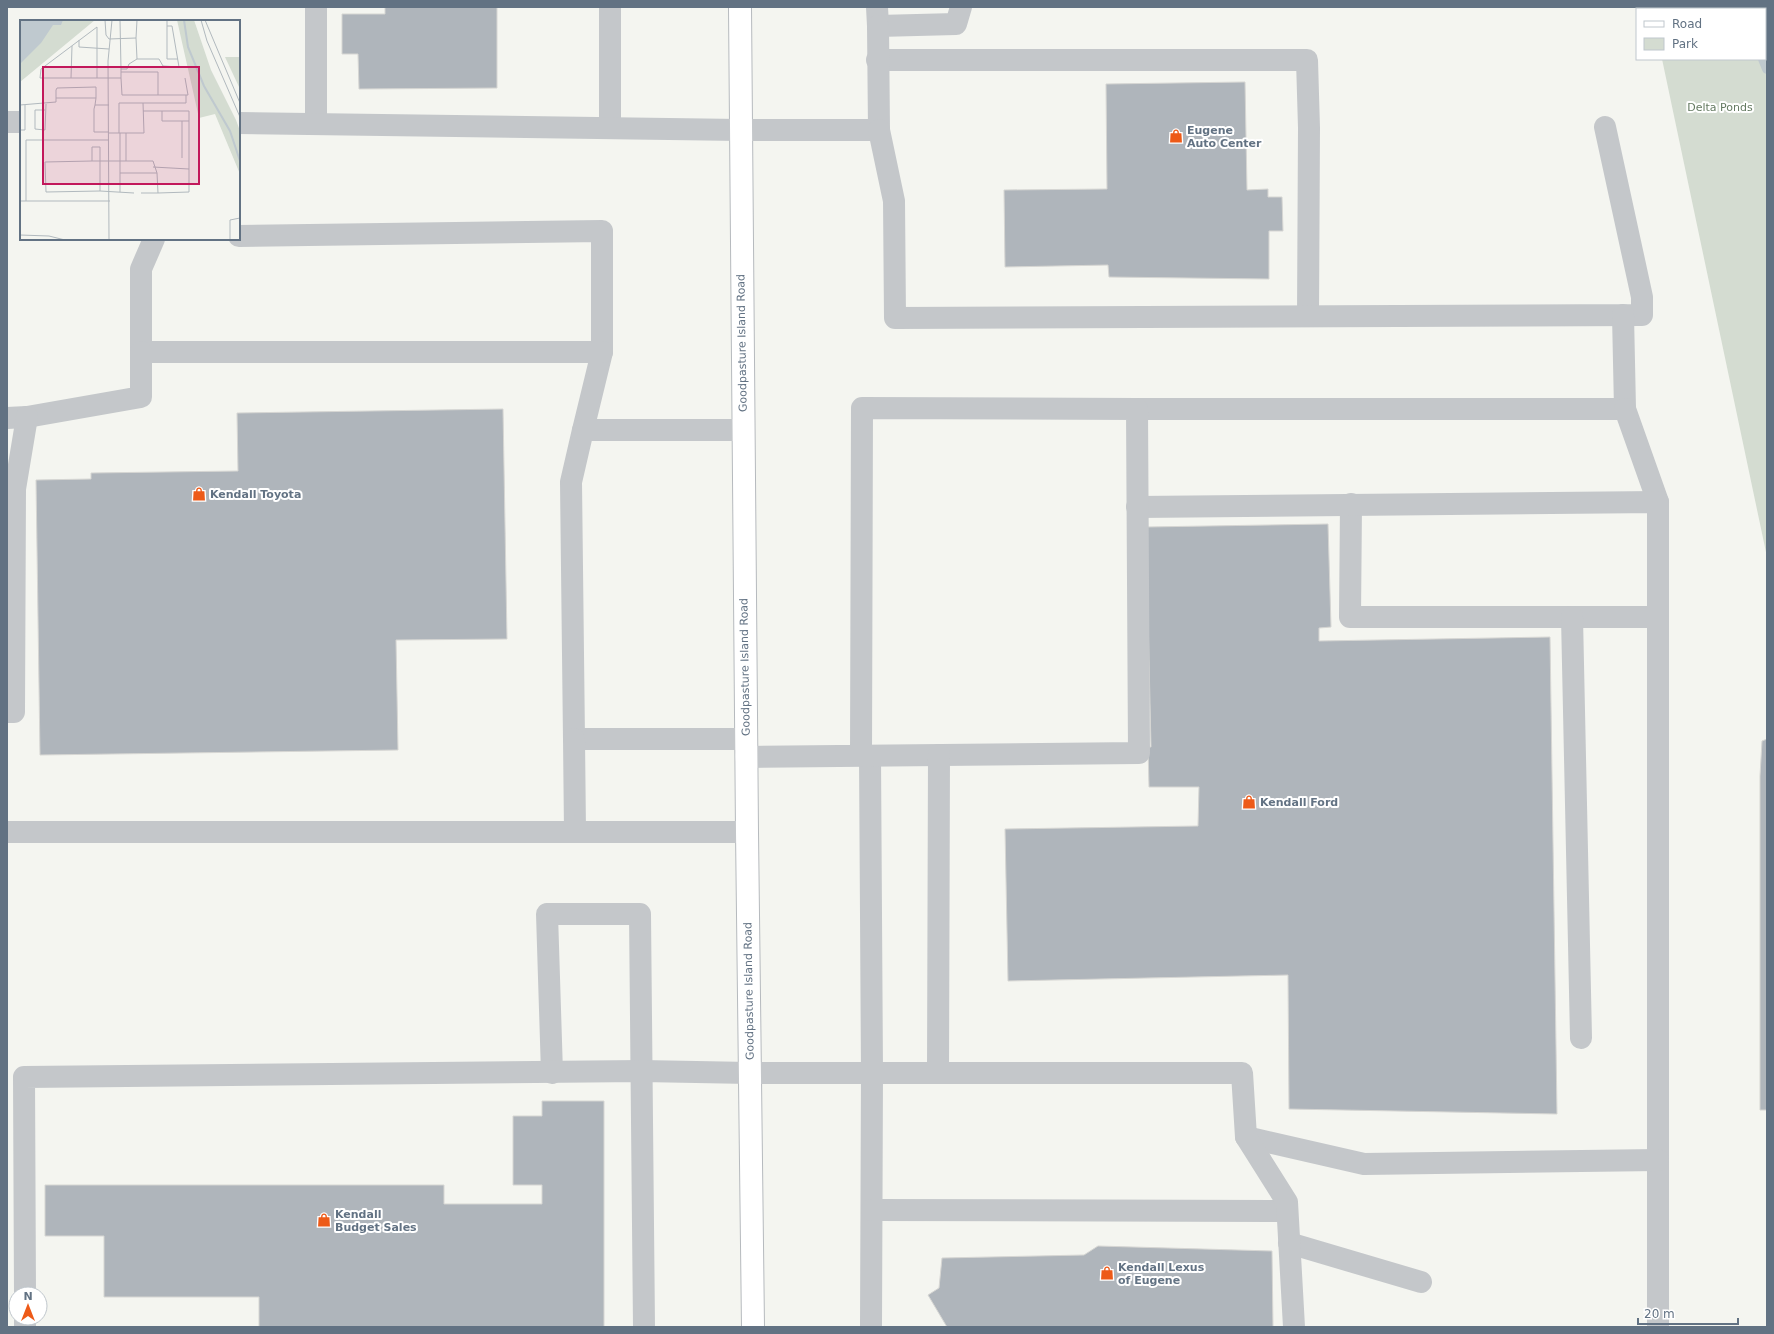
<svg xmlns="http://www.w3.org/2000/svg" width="1774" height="1334" font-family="'DejaVu Sans',sans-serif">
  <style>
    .green { fill: #d4dcd1 }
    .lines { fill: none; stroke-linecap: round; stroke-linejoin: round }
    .stream { stroke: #bfc9cf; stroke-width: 10 }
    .building { fill: #afb5bb; stroke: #d6d6d3 }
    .major-casing { stroke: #b6babe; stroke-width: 24 }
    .minor { stroke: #c4c7ca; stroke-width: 22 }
    .major { stroke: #fff; stroke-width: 22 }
    .labels { text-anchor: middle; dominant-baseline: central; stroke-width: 4; stroke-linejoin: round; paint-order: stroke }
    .park-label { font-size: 11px; fill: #647a61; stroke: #fff }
    .poi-label { font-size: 11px; font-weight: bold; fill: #627283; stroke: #fff; text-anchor: start }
    .street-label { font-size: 11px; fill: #627283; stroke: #fff }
    .inset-river { fill: none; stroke: #bfc9cf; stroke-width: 2 }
    .inset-road { fill: none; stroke: #b1b9be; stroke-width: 1 }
    .view { fill: #c2185b; fill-opacity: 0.15; stroke: #c2185b; stroke-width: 2 }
    .inset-edge { fill: none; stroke: #627283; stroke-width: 2 }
  </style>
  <rect width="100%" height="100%" fill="#f4f5f0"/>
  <!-- green -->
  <polygon class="green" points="1651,7 1767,7 1767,557 1662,59 1765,59 1765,9 1651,9"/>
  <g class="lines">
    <!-- stream -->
    <g class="stream">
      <polyline points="1741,7 1742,9"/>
      <polyline points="1763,59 1767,69"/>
    </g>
  </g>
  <!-- building -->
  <g class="building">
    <polygon points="385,7 497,7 497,88 359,89 358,54 342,54 342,14 385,14"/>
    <polygon points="1245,82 1247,190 1268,189 1268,197 1282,197 1283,231 1269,231 1269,279 1109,277 1108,265 1005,267 1004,190 1107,189 1106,84"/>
    <polygon points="503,409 507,639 396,640 398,750 40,755 36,480 91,479 91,473 238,471 237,413"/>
    <polygon points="1328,524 1331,627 1319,628 1319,641 1550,637 1557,1114 1289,1109 1288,975 1008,981 1005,829 1198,826 1199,787 1149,787 1148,747 1151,747 1146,527"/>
    <polygon points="1767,739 1767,1110 1760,1110 1760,776 1762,741"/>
    <polygon points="542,1101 604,1101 604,1327 259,1327 259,1297 104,1297 104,1236 45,1236 45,1185 444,1185 444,1204 542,1204 542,1185 513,1185 513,1116 542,1116"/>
    <polygon points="1098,1246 1272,1251 1273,1327 947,1327 928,1295 939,1288 942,1258 1084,1255"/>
  </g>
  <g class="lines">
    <!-- major casing -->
    <g class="major-casing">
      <polyline id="major" points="740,7 747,832 753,1327"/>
    </g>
    <!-- minor -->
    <g class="minor">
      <polyline points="316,7 316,123"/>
      <polyline points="610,7 610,128"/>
      <polyline points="877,7 878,26 956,24 961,7"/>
      <polyline points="877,60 1307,60 1309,128 1308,316"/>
      <polyline points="7,122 21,122"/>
      <polyline points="239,123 740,130 879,130 878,26"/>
      <polyline points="879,130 894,201 895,318 1642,315 1642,297 1605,127"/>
      <polyline points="239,236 602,231 602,352 583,430"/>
      <polyline points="154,239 141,269 141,352 602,352"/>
      <polyline points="1137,409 1625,409 1623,315"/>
      <polyline points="1625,409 1658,502"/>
      <polyline points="7,418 27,417 141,397 141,352"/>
      <polyline points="743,430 583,430 571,482 574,739 746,739"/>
      <polyline points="1351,504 1350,617 1658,617"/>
      <polyline points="1137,507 1658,502 1658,1327"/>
      <polyline points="1572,617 1581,1038"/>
      <polyline points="7,712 14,712 15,489 27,417"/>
      <polyline points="574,739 575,832"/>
      <polyline points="870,756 872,1073 871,1327"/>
      <polyline points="746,757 1139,753 1137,409 862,408 861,756"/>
      <polyline points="7,832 747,832"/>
      <polyline points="552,1073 547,914 640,914 644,1327"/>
      <polyline points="938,1073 939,755"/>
      <polyline points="1246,1137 1364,1164 1658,1160"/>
      <polyline points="872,1210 1287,1211"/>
      <polyline points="1289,1243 1421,1282"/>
      <polyline points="25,1294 24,1077 642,1071 750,1073 1242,1073 1246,1137 1287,1202 1294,1327"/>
      <polyline points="25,1318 25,1327"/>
    </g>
    <!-- major -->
    <use href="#major" class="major"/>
  </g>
  <!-- icons -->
  <defs>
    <g id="shop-bare" transform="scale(1.08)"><path d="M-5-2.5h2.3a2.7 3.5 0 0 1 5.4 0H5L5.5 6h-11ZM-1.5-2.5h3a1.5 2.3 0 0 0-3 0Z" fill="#ed5a18" stroke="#fff" stroke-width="2.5" paint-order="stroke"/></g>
  </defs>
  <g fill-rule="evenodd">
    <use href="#shop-bare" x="1176" y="136"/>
    <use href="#shop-bare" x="199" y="494"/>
    <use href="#shop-bare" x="1249" y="802"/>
    <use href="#shop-bare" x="324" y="1220"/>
    <use href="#shop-bare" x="1107" y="1273"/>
  </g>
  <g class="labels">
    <!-- park labels -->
    <g class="park-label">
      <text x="1720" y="107">Delta Ponds</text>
    </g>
    <!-- poi labels -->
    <g class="poi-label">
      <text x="1187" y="130">Eugene<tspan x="1187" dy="13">Auto Center</tspan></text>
      <text x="210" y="494">Kendall Toyota</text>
      <text x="1260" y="802">Kendall Ford</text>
      <text x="335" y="1214">Kendall<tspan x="335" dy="13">Budget Sales</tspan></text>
      <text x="1118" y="1267">Kendall Lexus<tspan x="1118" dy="13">of Eugene</tspan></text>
    </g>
    <!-- street labels -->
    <g class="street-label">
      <text transform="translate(742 343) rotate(-91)">Goodpasture Island Road</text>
      <text transform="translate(745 667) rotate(-91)">Goodpasture Island Road</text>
      <text transform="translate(749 991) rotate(-91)">Goodpasture Island Road</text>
    </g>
  </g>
  <!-- overview -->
  <g transform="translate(20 20)">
    <rect width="220" height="220" fill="#f4f5f0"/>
    <path d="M0 0H75L0 62ZM157 0H174L191 50 216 100 220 111V154L195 94 179 98ZM205 37H220V69Z" fill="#d4dcd1"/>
    <path d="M0 0H43L41 5H33L21 23 0 44Z" fill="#bfc9cf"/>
    <path class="inset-river" d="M164 0 168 27 184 66 210 111 220 141"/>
    <path class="inset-road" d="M85 0 86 15 89 19M100 0 101 49H107L109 44 117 39M147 0V39H158M181 0 187 21 220 97M185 0 220 83M116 18 117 0M89 19 116 18 117 39H139L143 46 159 47 152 6H147M59 20V27L89 29M101 52H138V75M51 58 52 26M77 58V7L21 49 20 58H101V49M101 58 102 75H168L165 58M123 83H166V75M0 85 36 82V78M75 85 76 78V67L37 68 36 70V78H76M89 85H75L74 89V112H89M25 90H15V109L25 110 26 84M142 91V101H169M162 101V138M0 110H5V85M89 113H124L123 83H99V113M100 113V172M72 141V127H80V171L26 172 25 142 72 141H133L137 153 138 173 169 172V91H123M106 141V113M133 147 169 149M100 153H137M80 171 114 173M121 173H138M0 181H90M6 181V120H89M0 215 29 216 45 220M0 220H25M89 220 88 41 92 0M210 220V200L220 198"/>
    <path class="view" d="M23 47H179V164H23Z"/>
    <rect width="220" height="220" class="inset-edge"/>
  </g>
  <!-- border -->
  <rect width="1774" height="1334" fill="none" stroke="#627283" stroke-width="16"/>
  <!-- legend -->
  <rect x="1636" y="8" width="130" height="52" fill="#ffffff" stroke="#c0c7cd"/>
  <rect x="1644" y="21" width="20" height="6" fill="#ffffff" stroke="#c0c7cd"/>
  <text x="1672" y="28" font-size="12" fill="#627283">Road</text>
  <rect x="1644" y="38" width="20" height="12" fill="#d4dcd1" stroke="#c0c7cd"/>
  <text x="1672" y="48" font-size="12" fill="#627283">Park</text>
  <!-- north arrow -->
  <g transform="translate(28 1306)"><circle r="19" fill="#ffffff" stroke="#c0c7cd"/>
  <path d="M0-3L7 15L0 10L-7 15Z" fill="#ed5a18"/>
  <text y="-6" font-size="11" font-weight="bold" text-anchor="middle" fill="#627283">N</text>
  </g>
  <!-- scale -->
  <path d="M1638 1318v6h100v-6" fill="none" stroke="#627283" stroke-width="2"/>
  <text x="1644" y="1318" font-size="12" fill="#627283" stroke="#ffffff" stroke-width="3" paint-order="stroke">20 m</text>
</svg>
